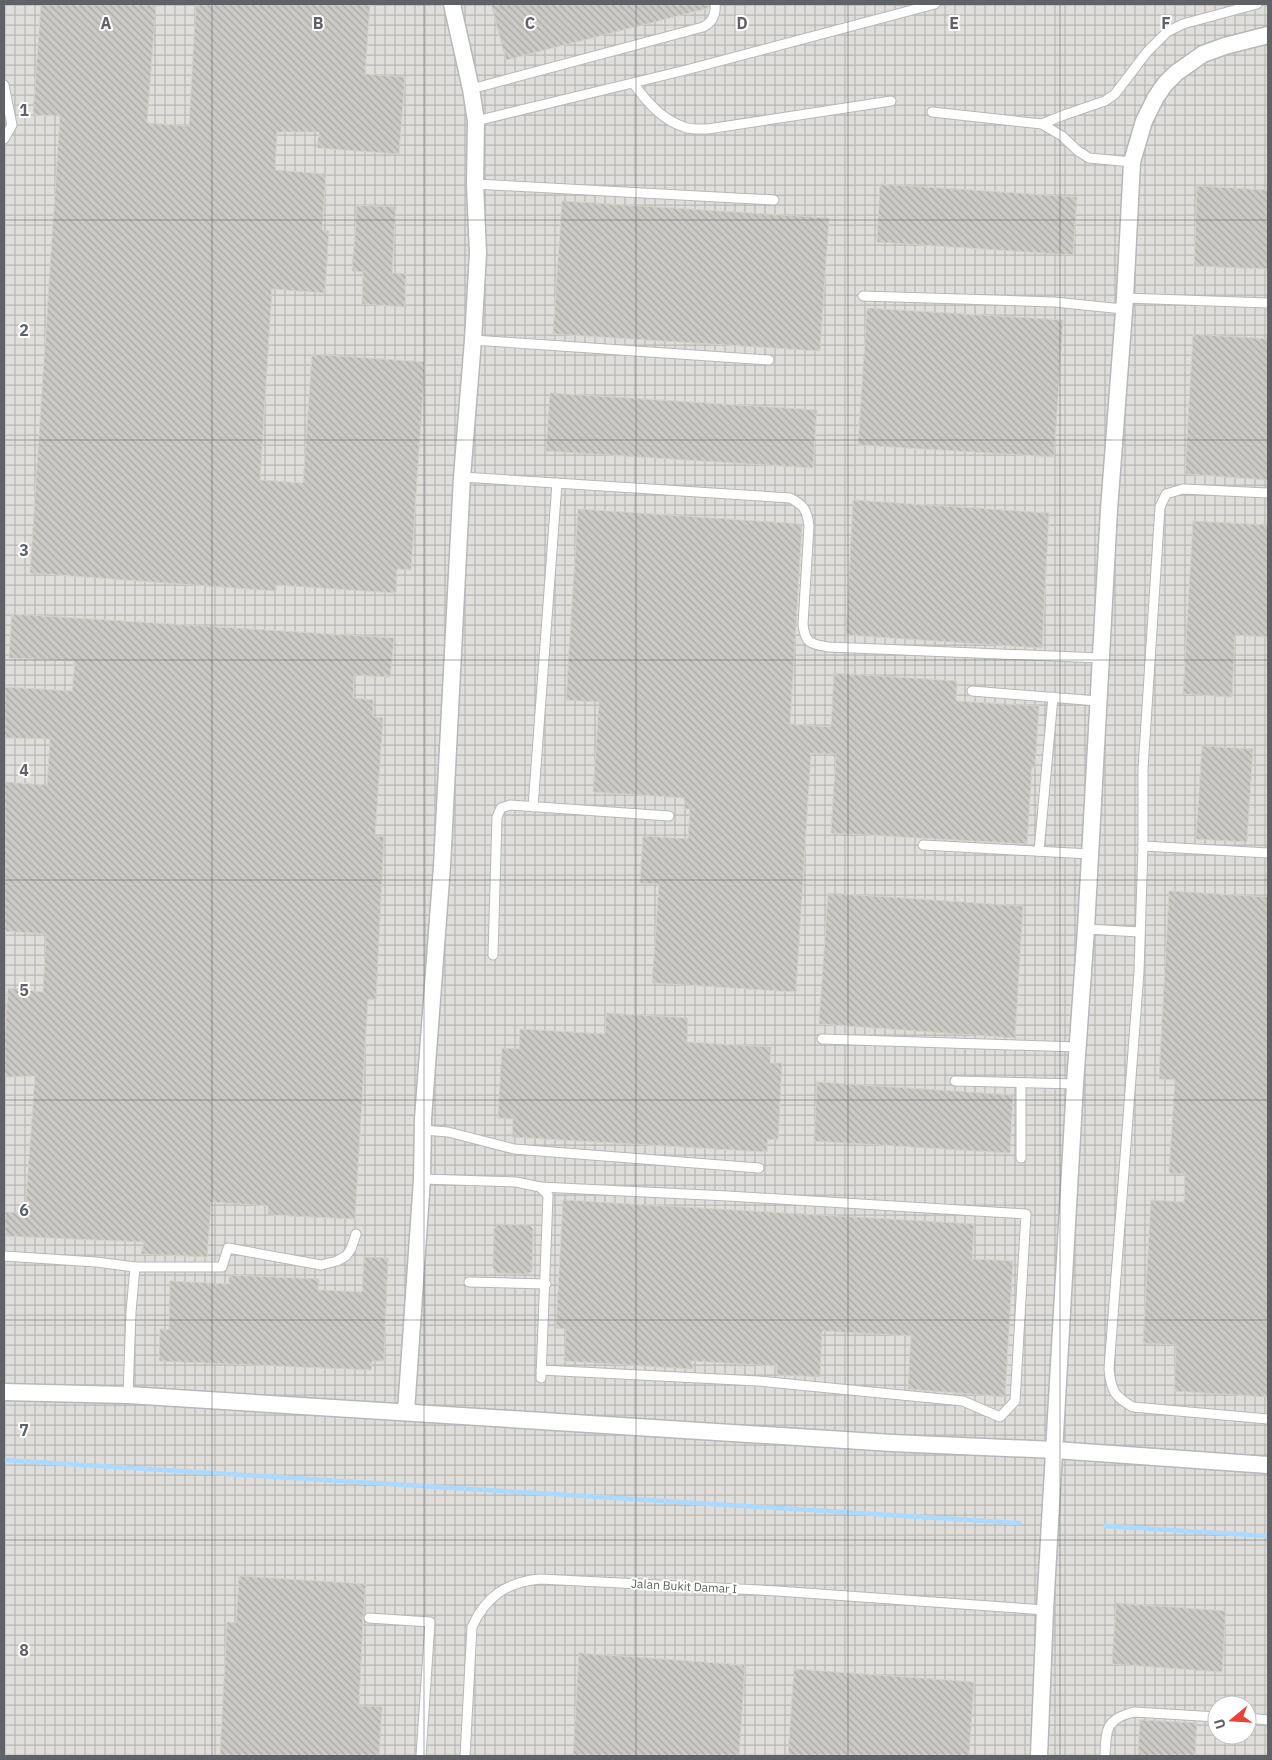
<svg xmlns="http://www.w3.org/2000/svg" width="1272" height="1760" font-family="'IBM Plex Sans',sans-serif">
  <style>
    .industrial { fill: url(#industrial-grid); fill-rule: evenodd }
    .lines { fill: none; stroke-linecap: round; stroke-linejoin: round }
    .stream { stroke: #aadaff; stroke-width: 4.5 }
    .building { fill: url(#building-back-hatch); stroke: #d6d1c6 }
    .service-casing { stroke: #b5b8bc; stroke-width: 11 }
    .minor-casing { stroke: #b5b8bc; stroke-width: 19 }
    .service { stroke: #fff; stroke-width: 9 }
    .minor { stroke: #fff; stroke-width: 16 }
    .grid { fill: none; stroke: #5f6368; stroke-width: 1; stroke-opacity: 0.55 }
    .labels { text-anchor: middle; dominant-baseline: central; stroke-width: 4; stroke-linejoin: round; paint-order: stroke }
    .street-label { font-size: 12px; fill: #5f6368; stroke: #fff }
    .grid-label { font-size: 16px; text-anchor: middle; font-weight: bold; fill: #5f6368; stroke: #fff; stroke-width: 4; stroke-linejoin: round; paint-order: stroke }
  </style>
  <defs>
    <pattern id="industrial-grid" width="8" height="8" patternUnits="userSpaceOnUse" patternTransform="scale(1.25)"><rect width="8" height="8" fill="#e0deda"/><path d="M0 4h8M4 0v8" fill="none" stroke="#b9b8b5"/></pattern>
    <pattern id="building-back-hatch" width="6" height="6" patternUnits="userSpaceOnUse" patternTransform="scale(1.25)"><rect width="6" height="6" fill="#cccac5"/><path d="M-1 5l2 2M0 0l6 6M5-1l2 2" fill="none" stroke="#a9a8a4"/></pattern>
  </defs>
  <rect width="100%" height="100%" fill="#f1efe8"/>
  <!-- industrial -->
  <path class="industrial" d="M4 4H1268V1756H4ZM1217 1705H1247V1735H1217Z"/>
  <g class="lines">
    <!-- stream -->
    <g class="stream">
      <polyline points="4,1460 1019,1523"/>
      <polyline points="1105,1526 1268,1536"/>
    </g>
  </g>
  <!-- building -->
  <g class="building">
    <polygon points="41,4 156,4 147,123 189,126 196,4 370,4 365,74 405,77 399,154 317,148 319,132 277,132 275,170 326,174 322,230 329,231 325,293 272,289 260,480 303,483 312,354 425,362 411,570 397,569 396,593 276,585 276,591 30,573 60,116 33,115"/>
    <polygon points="491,4 708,4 709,8 506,60"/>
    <polygon points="880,184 1077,197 1073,255 877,242"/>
    <polygon points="1197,186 1268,190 1268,269 1194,266"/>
    <polygon points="562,201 829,218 820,351 553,334"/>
    <polygon points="357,205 396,207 392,273 406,274 405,307 362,304 363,272 352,271"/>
    <polygon points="867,308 1063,320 1054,457 858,445"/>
    <polygon points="1193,334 1268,339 1268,480 1185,474"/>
    <polygon points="550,393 817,410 813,468 546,451"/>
    <polygon points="853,500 1049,513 1042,648 846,635"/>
    <polygon points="578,509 802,524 790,724 831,727 834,673 957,681 956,701 1039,706 1035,768 1032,767 1027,844 831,833 836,754 811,753 796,992 652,983 659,884 640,883 643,836 688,839 690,809 684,809 685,798 593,792 599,702 566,700"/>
    <polygon points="1193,521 1268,525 1268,637 1235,635 1232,697 1183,694"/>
    <polygon points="12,614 394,638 390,677 354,675 353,698 373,700 373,717 383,718 375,837 384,836 376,1000 368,999 355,1219 268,1215 268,1206 211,1202 207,1257 141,1254 144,1242 4,1236 4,1212 25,1213 35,1076 4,1077 4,1047 8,988 43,992 46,934 4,931 4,782 47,785 50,739 4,738 4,687 72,691 75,661 9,658"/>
    <polygon points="1202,746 1253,749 1247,842 1196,839"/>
    <polygon points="1169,891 1268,897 1268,1397 1174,1391 1176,1345 1143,1343 1151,1200 1184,1202 1185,1174 1169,1173 1175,1080 1159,1079"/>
    <polygon points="828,893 1023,906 1015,1038 819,1024"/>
    <polygon points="606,1013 688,1018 687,1042 771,1047 770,1063 782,1063 778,1140 768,1139 767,1152 512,1137 513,1119 498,1118 502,1048 519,1049 520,1029 605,1034"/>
    <polygon points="817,1082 1013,1095 1010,1153 814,1141"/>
    <polygon points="563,1200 974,1224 972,1259 1013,1261 1005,1397 908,1389 911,1336 822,1331 820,1377 777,1375 777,1366 691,1361 693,1369 564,1361 566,1329 556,1328"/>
    <polygon points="499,1224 529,1225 533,1229 532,1272 526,1274 497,1273 493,1268 494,1228"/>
    <polygon points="364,1257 388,1258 384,1361 372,1361 371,1370 159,1361 160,1329 169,1330 170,1281 229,1284 229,1275 319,1279 318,1290 362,1292"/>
    <polygon points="239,1576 366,1584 363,1618 359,1706 382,1707 379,1756 220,1756 227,1622 236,1623"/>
    <polygon points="1116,1603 1226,1611 1222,1672 1112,1664"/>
    <polygon points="579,1653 745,1665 739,1756 573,1756"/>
    <polygon points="794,1669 974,1682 969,1756 788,1756"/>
    <polygon points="1140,1720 1197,1723 1195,1756 1138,1756"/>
  </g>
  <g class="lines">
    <!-- service casing -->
    <g class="service-casing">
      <g id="service">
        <path d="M633 83C647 102 661 119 684 127 691 130 700 129 708 129L891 101"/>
        <polyline points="4,85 12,125 4,139"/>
        <path d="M471 89 703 27C713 22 716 14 715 4"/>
        <polyline points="932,112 1042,124 1062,136 1078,151 1089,158 1132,162"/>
        <polyline points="476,121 686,70 935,4"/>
        <polyline points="1042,124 1064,115 1105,101 1115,94 1147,52 1167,32 1183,24 1257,4"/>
        <polyline points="475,184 774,200"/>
        <polyline points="863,296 1054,302 1123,309"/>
        <polyline points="1125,298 1268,303"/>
        <polyline points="473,340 769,360"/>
        <path d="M462 477 790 498C804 505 807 510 809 526L803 624C805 644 811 644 829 647L1101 658"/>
        <path d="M1268 493 1183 489 1166 494 1160 507 1143 769V846L1139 972 1109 1369C1111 1391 1115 1397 1133 1407L1268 1419"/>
        <polyline points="972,691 1098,701"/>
        <polyline points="533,807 557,483"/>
        <polyline points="923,845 1090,854"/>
        <polyline points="1143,846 1268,853"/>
        <polyline points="1039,851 1053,697"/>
        <polyline points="1086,929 1140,932"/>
        <polyline points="493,955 497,817 501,808 510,805 669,816"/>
        <polyline points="822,1039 1078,1047"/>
        <polyline points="955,1081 1075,1084"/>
        <polyline points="1021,1083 1021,1158"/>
        <polyline points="423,1130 448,1132 514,1149 759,1168"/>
        <polyline points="422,1179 516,1182 540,1187 548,1195 541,1378"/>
        <polyline points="540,1187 728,1196 1026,1214 1015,1401 1000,1417 963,1401 758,1381 541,1370"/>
        <polyline points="4,1256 96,1262 135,1267 131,1312 128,1395"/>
        <polyline points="135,1267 222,1267 228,1248 321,1265 337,1261 346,1256 351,1249 356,1234"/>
        <polyline points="469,1282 546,1284"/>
        <polyline points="369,1618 430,1622 421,1756"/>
        <polyline points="1247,1718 1268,1720"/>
        <path d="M465 1756 472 1627C486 1596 507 1582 540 1579L777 1591 1045 1610"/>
        <path d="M1105 1756C1106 1730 1105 1719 1134 1712L1217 1717"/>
      </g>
    </g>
    <!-- minor casing -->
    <g class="minor-casing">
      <g id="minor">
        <polyline points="4,1392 128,1395 892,1443 1055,1450 1268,1465"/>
        <polyline points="406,1412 422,1179 423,1119 442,866 462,477 473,340 478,253 475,184 476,121 471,89 452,4"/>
        <polyline points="1039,1756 1045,1610 1075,1084 1086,929 1109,510 1125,298 1132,162 1144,121 1156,97 1165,84 1176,73 1203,54 1225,46 1268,35"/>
      </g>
    </g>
    <!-- service -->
    <use href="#service" class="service"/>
    <!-- minor -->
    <use href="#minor" class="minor"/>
  </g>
  <!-- grid -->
  <path class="grid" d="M212 4V1756M424 4V1756M636 4V1756M848 4V1756M1060 4V1756M4 220H1268M4 440H1268M4 660H1268M4 880H1268M4 1100H1268M4 1320H1268M4 1540H1268"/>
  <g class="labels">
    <!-- street labels -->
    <g class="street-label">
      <text transform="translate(684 1586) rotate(3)">Jalan Bukit Damar I</text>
    </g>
  </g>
  <g class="grid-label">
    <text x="106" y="29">A</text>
    <text x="318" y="29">B</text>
    <text x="530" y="29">C</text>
    <text x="742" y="29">D</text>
    <text x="954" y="29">E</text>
    <text x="1166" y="29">F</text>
    <text x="24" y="116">1</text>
    <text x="24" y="336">2</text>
    <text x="24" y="556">3</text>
    <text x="24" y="776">4</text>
    <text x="24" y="996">5</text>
    <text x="24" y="1216">6</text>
    <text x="24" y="1436">7</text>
    <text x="24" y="1656">8</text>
  </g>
  <!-- border -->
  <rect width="1272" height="1760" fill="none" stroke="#5f6368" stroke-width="10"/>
  <!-- north arrow -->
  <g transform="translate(1232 1720) rotate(252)"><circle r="24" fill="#ffffff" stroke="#bfc1c3"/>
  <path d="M0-4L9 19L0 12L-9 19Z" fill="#ea4335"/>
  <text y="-8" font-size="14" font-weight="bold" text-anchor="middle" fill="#5f6368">U</text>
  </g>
</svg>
